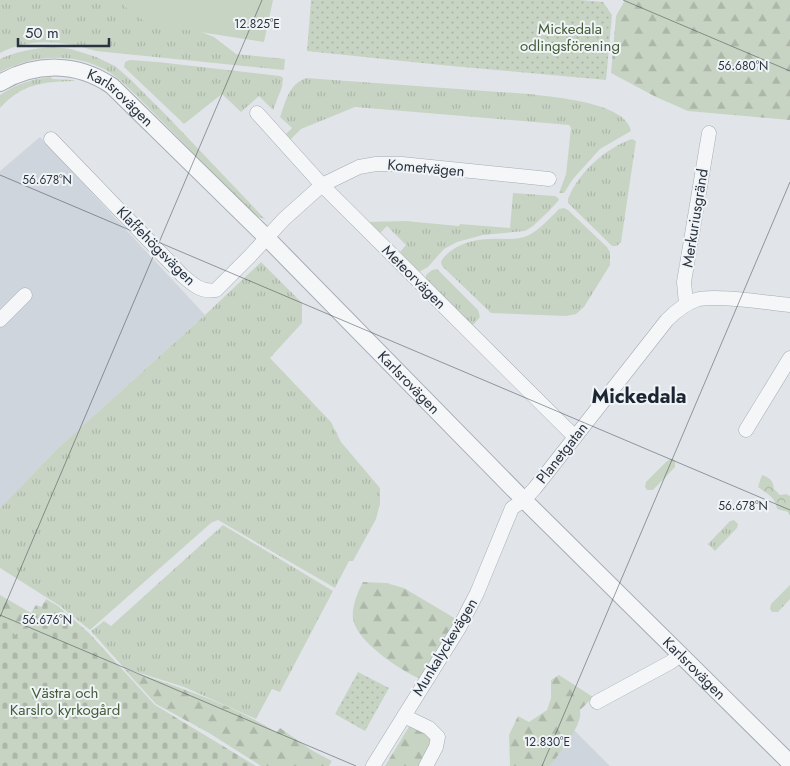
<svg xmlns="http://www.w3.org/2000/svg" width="790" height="766" font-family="Jost,sans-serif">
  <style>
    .built { fill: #cfd5dc }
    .grass { fill: url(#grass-tufts) }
    .forest { fill: url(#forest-firs) }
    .cemetery { fill: url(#cemetery-stones) }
    .park { fill: url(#park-crowns) }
    .garden { fill: url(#garden-dots) }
    .pitch { fill: #c8d4c3 }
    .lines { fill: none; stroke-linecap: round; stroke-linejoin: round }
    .minor-casing { stroke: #a6acb4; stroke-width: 15 }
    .tertiary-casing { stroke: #a6acb4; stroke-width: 18 }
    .minor { stroke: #f4f6f8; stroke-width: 14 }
    .tertiary { stroke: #f4f6f8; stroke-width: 16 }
    .ticks { fill: none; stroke: #2a3441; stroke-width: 1; stroke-opacity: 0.45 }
    .labels { text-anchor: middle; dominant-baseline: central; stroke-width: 4; stroke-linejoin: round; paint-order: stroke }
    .park-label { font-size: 15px; fill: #425d37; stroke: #f1f4f7 }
    .street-label { font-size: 15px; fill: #2a3441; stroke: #f1f4f7 }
    .district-label { font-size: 20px; font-weight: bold; fill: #1c2532; stroke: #f1f4f7 }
    .ticks-label { font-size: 12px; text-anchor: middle; fill: #2a3441; stroke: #f1f4f7; stroke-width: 4; stroke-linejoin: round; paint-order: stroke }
  </style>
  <defs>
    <pattern id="grass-tufts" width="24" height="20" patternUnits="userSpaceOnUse" patternTransform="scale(1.25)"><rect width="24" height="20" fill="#c8d4c3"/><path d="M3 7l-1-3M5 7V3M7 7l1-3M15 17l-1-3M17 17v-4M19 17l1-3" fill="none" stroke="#acb7a9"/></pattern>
    <pattern id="forest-firs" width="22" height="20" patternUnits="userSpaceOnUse" patternTransform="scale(1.25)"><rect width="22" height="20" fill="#c8d4c3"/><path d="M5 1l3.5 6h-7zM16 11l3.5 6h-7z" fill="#acb7a9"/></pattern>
    <pattern id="cemetery-stones" width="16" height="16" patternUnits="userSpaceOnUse" patternTransform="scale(1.25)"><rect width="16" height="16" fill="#c8d4c3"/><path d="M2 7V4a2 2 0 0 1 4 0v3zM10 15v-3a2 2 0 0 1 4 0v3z" fill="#acb7a9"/></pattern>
    <pattern id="park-crowns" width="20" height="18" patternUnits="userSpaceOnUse" patternTransform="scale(1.25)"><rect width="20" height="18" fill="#c8d4c3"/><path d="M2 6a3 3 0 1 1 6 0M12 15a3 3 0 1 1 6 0" fill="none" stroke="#acb7a9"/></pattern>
    <pattern id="garden-dots" width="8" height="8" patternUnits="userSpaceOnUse" patternTransform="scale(1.25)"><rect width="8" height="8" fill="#c8d4c3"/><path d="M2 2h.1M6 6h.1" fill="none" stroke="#acb7a9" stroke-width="1.8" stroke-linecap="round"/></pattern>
  </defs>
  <rect width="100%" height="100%" fill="#e1e5ea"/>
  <!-- built -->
  <g class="built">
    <polygon points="40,137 205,315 57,449 0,508 0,171"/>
    <polygon points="570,727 576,732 610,766 550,766"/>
  </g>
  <!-- grass -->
  <g class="grass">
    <path d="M0 0H120L214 37 236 54 285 59 284 70 96 51C64 41 31 37 0 53Z"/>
    <path d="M53 47 71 49 96 57 115 66 131 80 168 117 265 219 256 216 137 96C127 87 117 76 104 69 71 52 32 55 0 72V59C17 51 35 48 53 47Z"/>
    <polygon points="130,60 158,62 280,76 283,78 282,87 273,110 259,96 241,112 222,94 184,124 124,67 125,62"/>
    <path d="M51 77 52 79 75 80 73 81C42 82 22 84 0 108V95C16 84 32 79 51 77Z"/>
    <path d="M306 78 529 94C552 97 626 102 631 131L600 149 573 179 564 193H559L566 174 571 128 569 125 355 107 301 129 290 140 285 135 292 128 280 117C286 101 288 85 306 78Z"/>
    <path d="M632 139 636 141 621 242 617 246H612L568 203V199C578 172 606 148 632 139Z"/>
    <polygon points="513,193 555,196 558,198 559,200 549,211 533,226 525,231 483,235 457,242 444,249 428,267 419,272 400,252 406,245 387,226 380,233 367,222 405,221 459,226 460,224 510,228"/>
    <path d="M564 208 568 210 607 247 610 252V265L584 307 576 314 566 316 491 313 442 266 441 262C449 246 473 239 489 239 502 238 517 241 529 235 540 229 550 218 559 209Z"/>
    <polygon points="261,262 302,303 302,323 270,358 331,422 341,442 380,488 380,504 376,519 353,561 349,561 335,588 218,520 211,523 90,630 60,606 0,568 0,508 57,449 205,315"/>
    <polygon points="437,269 478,310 480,317 474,324 471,325 426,280 426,275 432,270"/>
    <polygon points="671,459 675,460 675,467 653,490 647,490 645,487 646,482 667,461"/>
    <polygon points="734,520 738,524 737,528 715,551 708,544 730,521"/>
    <polygon points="223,525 333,591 280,692 272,689 256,719 184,687 124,668 91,631 104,621 111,626"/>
    <polygon points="790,585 790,599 778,612 772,612 770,609 771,604"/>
  </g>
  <!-- forest -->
  <g class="forest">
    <polygon points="625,0 790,0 790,120 688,111 656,97 611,73 616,16"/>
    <path d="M363 582 386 583 404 588 456 619 421 679C402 672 360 643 354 623 350 611 357 593 363 582Z"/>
    <polygon points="0,595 31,613 36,605 42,607 37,615 15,635 6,616 0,616"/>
    <path d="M124 669C176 686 229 703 276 732L280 728 313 751 332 761 329 766H261L209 733 156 704Z"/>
    <path d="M559 675 593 697 580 710C583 726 559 753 550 766H510L509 735 518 716 529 722 547 710 551 698V680Z"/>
    <polygon points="410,725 435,737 422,766 385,766"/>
  </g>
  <!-- cemetery -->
  <polygon class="cemetery" points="46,599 58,606 89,633 155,705 256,766 0,766 0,616 6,616 15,635 37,615"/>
  <!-- park -->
  <path class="park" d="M762 475C770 478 773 480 774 489L780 495 786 494 790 496V516L788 512 777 509C775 496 767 494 758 487Z"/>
  <!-- garden -->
  <g class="garden">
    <polygon points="311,0 580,0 603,2 612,15 606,80 441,65 307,51"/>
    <polygon points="358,672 389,688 365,731 335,714"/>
  </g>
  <!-- pitch -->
  <polygon class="pitch" points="116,0 273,0 264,42 148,24"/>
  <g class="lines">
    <!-- minor casing -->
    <g class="minor-casing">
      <g id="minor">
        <polyline points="257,113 322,185 575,437"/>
        <path d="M51 139 182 275C192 284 202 293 216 290L250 256 284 219 322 185 359 167 376 164H402L549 179"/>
        <polyline points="686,304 684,282 709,133"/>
        <polyline points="0,320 25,295"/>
        <polyline points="746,430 790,358"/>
        <polyline points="597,702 671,662 681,654"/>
        <polyline points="404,716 429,728 438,737 436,747 426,766"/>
        <path d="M373 766 459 628 477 593 512 508 524 500 535 488 667 320C675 312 684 304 696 300 713 294 769 303 790 305"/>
      </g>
    </g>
    <!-- tertiary casing -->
    <g class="tertiary-casing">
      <g id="tertiary">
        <path id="s1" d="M0 83C36 62 77 62 112 86L267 238 524 500 790 763"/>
      </g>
    </g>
    <!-- minor -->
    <use href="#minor" class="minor"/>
    <!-- tertiary -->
    <use href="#tertiary" class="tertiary"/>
  </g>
  <!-- ticks -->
  <path class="ticks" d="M623 0 790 71M0 175 790 510M0 615 356 766M0 617 262 0M542 766 790 182"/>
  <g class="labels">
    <!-- park labels -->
    <g class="park-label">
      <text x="570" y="29">Mickedala<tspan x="570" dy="17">odlingsförening</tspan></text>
      <text x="65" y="693">Västra och<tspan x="65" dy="17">Karslro kyrkogård</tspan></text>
    </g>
    <!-- street labels -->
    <g class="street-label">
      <text stroke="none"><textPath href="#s1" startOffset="132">Karlsrovägen</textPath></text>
      <text transform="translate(426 168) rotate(5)">Kometvägen</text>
      <text transform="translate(695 218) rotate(-81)">Merkuriusgränd</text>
      <text transform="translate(156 246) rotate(45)">Klaffehögsvägen</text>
      <text transform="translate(414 277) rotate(45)">Meteorvägen</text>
      <text stroke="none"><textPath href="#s1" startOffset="538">Karlsrovägen</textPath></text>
      <text transform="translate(562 453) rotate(-52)">Planetgatan</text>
      <text transform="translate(445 647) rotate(-59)">Munkalyckevägen</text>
      <text stroke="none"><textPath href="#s1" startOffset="942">Karlsrovägen</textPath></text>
    </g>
    <!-- district labels -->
    <g class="district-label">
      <text x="639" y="396">Mickedala</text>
    </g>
  </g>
  <g class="ticks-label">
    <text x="257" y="28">12.825°E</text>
    <text x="743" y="70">56.680°N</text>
    <text x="47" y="184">56.678°N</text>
    <text x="743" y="510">56.678°N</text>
    <text x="47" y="624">56.676°N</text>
    <text x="547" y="746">12.830°E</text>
  </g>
  <!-- scale -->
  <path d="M18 38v8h91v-8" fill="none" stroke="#2a3441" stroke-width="2.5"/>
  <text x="25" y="38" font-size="15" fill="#2a3441" stroke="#f1f4f7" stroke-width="4" paint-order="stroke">50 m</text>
</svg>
